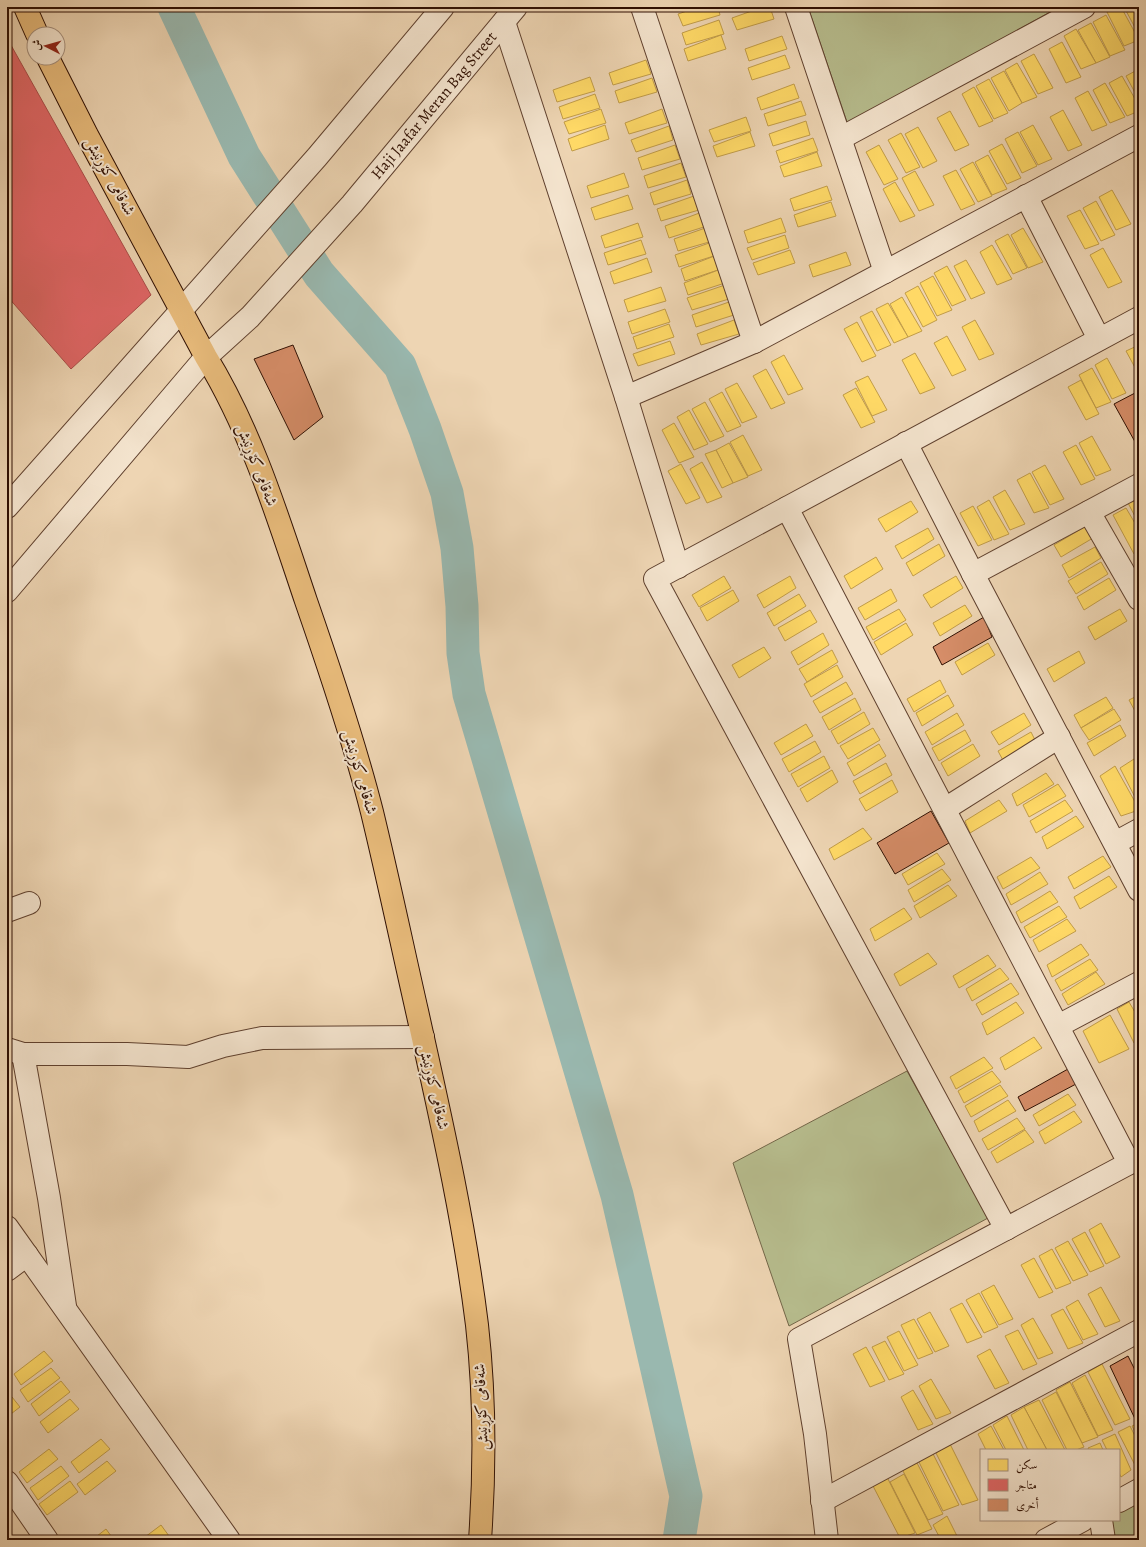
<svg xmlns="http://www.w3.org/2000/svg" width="1146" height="1547" font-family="Alegreya,Amiri,serif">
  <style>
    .green { fill: #b7bd8e; stroke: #736648 }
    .homes { fill: #ffd966; stroke: #c19c48 }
    .shops { fill: #e06666; stroke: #ab4c48 }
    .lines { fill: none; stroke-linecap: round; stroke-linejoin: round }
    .river { stroke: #99b8af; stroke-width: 33 }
    .building { fill: #d68d68; stroke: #2f0f02 }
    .minor-casing { stroke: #5f402e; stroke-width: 24 }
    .major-casing { stroke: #2f0f02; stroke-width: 24 }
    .minor { stroke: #f4e4ce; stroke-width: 22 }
    .major { stroke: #e7ba7a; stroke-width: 22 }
    .labels { text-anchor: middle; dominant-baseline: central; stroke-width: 4; stroke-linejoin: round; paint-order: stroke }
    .street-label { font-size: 16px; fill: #2f0f02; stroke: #f4e4ce }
  </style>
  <rect width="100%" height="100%" fill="#eed5b3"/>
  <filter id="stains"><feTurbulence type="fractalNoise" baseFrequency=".005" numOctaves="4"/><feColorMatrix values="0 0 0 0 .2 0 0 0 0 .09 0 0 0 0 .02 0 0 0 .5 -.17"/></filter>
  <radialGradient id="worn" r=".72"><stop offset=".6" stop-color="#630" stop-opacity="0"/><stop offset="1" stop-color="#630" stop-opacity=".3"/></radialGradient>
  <!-- green -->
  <g class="green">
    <polygon points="808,7 1059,7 848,125"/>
    <polygon points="907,1071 988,1218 789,1326 733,1163"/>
    <polygon points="1135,1501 1139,1509 1139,1540 1109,1540 1106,1520 1119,1520 1119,1509"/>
  </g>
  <!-- homes -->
  <g class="homes">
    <polygon points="699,7 718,7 720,15 683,26 678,14"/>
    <polygon points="763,7 770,7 774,19 737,30 732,18"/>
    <polygon points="1117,7 1121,7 1139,40 1124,46 1107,12"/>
    <polygon points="1124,7 1139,7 1139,35"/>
    <polygon points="1106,15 1125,50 1110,56 1093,22"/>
    <polygon points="719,20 724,34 686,45 682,33"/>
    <polygon points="1091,23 1110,57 1096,63 1078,30"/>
    <polygon points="1076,29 1096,63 1081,69 1064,36"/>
    <polygon points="721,35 726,49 688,61 684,49"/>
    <polygon points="782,36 787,49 749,61 745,49"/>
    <polygon points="1062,42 1081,77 1066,83 1049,49"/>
    <polygon points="1034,54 1053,88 1038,94 1021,61"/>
    <polygon points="785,55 790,68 752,80 748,68"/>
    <polygon points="646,60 651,74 613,85 609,73"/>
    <polygon points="1017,63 1037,97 1022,103 1005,70"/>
    <polygon points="1139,69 1139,100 1126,76"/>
    <polygon points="1004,71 1022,103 1009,111 991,78"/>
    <polygon points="1122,76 1139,106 1139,111 1127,116 1109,83"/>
    <polygon points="590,77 595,91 557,102 553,90"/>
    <polygon points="652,78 657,92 619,103 615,91"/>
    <polygon points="989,79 1008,113 994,119 976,86"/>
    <polygon points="1105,83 1125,117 1110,123 1093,90"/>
    <polygon points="794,84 799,98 761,110 757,98"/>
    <polygon points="974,87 993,121 979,127 962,94"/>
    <polygon points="1088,91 1107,125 1092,131 1075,98"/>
    <polygon points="595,94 600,108 563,119 559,107"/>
    <polygon points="801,101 806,115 768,126 764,114"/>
    <polygon points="601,109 606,123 569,134 564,122"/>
    <polygon points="662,109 667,123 629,134 625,123"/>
    <polygon points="1063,110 1082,145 1068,151 1050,117"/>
    <polygon points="950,111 969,145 955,151 937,118"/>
    <polygon points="746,117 751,131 714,142 709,130"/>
    <polygon points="806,121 810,135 773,146 769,134"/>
    <polygon points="605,125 609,139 572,151 568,139"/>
    <polygon points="1033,125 1052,159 1038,165 1020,132"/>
    <polygon points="669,126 673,140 636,152 631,140"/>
    <polygon points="918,127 937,161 923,168 905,134"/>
    <polygon points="750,132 755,146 717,157 713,146"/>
    <polygon points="1018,132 1037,166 1022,173 1005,139"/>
    <polygon points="901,133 920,167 906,173 888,140"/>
    <polygon points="813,138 818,151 780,163 776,151"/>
    <polygon points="1002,144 1021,178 1007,184 989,151"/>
    <polygon points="675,145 680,159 642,170 638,158"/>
    <polygon points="879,145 898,179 884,185 866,152"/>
    <polygon points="817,152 822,166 784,177 780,166"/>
    <polygon points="988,155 1007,189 992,195 975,162"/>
    <polygon points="973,162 992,196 978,202 960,169"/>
    <polygon points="681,163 686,177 648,188 644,176"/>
    <polygon points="956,170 975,204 961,210 943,176"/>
    <polygon points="915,171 934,205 919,211 902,178"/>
    <polygon points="624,173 629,187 591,198 587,186"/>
    <polygon points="687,180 691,194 654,205 650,193"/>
    <polygon points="895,182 915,216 900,222 883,189"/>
    <polygon points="827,186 832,200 794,211 790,199"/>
    <polygon points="1112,190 1131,224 1116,230 1099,197"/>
    <polygon points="628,195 633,209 595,220 591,208"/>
    <polygon points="694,196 699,210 661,221 657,209"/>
    <polygon points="1096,201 1115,235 1101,241 1083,208"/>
    <polygon points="831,202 836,216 798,227 794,215"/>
    <polygon points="1080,210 1099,244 1085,249 1067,216"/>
    <polygon points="702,212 707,226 669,238 665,226"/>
    <polygon points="781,218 786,232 748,243 744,231"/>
    <polygon points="638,223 643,237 605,248 601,236"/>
    <polygon points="711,226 716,240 678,251 674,239"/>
    <polygon points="1023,228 1043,262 1028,268 1011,235"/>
    <polygon points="1008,234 1027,268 1013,274 995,241"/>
    <polygon points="785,235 789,248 752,260 747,248"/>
    <polygon points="641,240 646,254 608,265 604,253"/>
    <polygon points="712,242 717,255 679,267 675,255"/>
    <polygon points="992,245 1012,279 997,285 980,252"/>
    <polygon points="1103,248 1122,282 1108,288 1090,255"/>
    <polygon points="790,250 795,263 758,275 753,263"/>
    <polygon points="846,252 851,265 813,277 809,265"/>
    <polygon points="717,255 721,269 685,281 681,269"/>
    <polygon points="647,258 652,272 614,284 610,272"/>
    <polygon points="966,260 985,293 971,299 954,266"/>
    <polygon points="947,266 966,300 952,306 934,273"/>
    <polygon points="721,269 725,283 688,295 684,283"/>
    <polygon points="933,276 952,310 937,316 920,283"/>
    <polygon points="725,285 729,299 692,310 687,298"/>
    <polygon points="918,286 937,320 923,327 905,293"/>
    <polygon points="661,287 666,301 628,312 624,300"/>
    <polygon points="902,297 922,331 908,337 890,304"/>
    <polygon points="729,302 734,315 696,327 692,315"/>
    <polygon points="888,303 908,337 894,343 876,309"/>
    <polygon points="665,309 670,322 632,334 628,322"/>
    <polygon points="872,311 891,345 877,351 860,317"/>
    <polygon points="734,320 739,334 701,345 697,334"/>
    <polygon points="975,320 994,354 979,360 962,327"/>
    <polygon points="857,322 876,356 862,362 844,329"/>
    <polygon points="669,324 674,337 637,349 633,337"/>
    <polygon points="947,336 966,370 952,376 934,343"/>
    <polygon points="670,341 675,354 638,366 633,354"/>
    <polygon points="1139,345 1139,375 1126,351"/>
    <polygon points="915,353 935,388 920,394 902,360"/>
    <polygon points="784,355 803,389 788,395 771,362"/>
    <polygon points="1107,358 1126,393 1112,399 1095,365"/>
    <polygon points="1092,368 1111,402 1096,408 1079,375"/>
    <polygon points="766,369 785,403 771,409 753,376"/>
    <polygon points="868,376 887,410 872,416 855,382"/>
    <polygon points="1081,380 1099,414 1086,420 1068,387"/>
    <polygon points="737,383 757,417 742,423 725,389"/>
    <polygon points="856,388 875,422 861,428 843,395"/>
    <polygon points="722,392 741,426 727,432 709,399"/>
    <polygon points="705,402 724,436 710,442 692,409"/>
    <polygon points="689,410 708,444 694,450 677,417"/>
    <polygon points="674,423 694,457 679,463 662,430"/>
    <polygon points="743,435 762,470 748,476 730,442"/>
    <polygon points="1092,436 1111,470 1096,476 1079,443"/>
    <polygon points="729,443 748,477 733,483 716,450"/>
    <polygon points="1076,445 1095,479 1081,485 1063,452"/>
    <polygon points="716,450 733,483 722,488 705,454"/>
    <polygon points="702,462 722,497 707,503 690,469"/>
    <polygon points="681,464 700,498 686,504 668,471"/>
    <polygon points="1045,465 1064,499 1050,505 1032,472"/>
    <polygon points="1030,473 1049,508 1034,513 1017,480"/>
    <polygon points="1005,490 1025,524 1010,530 993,497"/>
    <polygon points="989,500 1009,534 994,540 977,507"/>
    <polygon points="1139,500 1139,524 1128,503"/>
    <polygon points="911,501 918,512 886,532 878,519"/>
    <polygon points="973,506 992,540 978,546 960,513"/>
    <polygon points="1126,508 1139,530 1139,552 1134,554 1113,515"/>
    <polygon points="1086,526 1093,538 1061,557 1054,545"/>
    <polygon points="928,528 934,539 902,559 895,546"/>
    <polygon points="939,544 945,556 913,576 906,563"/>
    <polygon points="1095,547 1101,558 1069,578 1062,565"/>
    <polygon points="876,557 883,569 851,589 844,576"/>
    <polygon points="1101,562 1108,574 1076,594 1068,581"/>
    <polygon points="724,576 731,588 699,607 692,595"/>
    <polygon points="790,576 796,588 764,608 757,595"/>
    <polygon points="956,576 963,588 931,608 923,595"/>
    <polygon points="1109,578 1116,590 1084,610 1077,597"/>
    <polygon points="891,589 897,601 865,620 858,608"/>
    <polygon points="733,590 739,601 707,621 700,608"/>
    <polygon points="799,594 806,606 774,626 767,613"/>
    <polygon points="965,605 972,616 940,636 933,623"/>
    <polygon points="899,609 906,620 873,640 866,627"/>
    <polygon points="1120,609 1127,621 1095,640 1088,627"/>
    <polygon points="810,610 817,622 785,641 778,628"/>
    <polygon points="906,623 913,635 881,655 874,642"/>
    <polygon points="823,633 829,645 798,665 791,652"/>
    <polygon points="988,643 995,655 962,675 955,662"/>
    <polygon points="764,647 771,658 739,678 732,665"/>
    <polygon points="832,650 838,662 807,682 799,669"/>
    <polygon points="1079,651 1085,663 1054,682 1047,669"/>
    <polygon points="837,665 843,677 811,697 804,684"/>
    <polygon points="940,680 946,692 914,712 907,699"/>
    <polygon points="846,682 853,694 820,713 813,701"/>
    <polygon points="948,695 954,706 922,726 916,713"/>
    <polygon points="1139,695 1139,712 1136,713 1129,700"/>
    <polygon points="1106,697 1113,708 1081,728 1074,715"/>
    <polygon points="855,698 861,710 829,730 822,717"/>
    <polygon points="1114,709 1121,720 1089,740 1081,728"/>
    <polygon points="864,712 870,724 838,744 831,731"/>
    <polygon points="957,713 964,725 932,745 925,732"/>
    <polygon points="1024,713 1031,725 999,745 991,732"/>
    <polygon points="806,724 813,736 781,755 774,743"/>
    <polygon points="1120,725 1126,736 1094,756 1087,743"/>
    <polygon points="873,728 880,740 848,759 840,746"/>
    <polygon points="965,730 971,741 939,761 932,748"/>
    <polygon points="1031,732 1037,744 1005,764 998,751"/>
    <polygon points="815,741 821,752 789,772 782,759"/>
    <polygon points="879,744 886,756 854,776 847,763"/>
    <polygon points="973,744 980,756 948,776 941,763"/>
    <polygon points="824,756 830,768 798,787 791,774"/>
    <polygon points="1134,759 1139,768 1139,805 1120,768"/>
    <polygon points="886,763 892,775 860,794 853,781"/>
    <polygon points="1115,766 1139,809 1139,810 1121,816 1100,776"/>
    <polygon points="832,770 838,782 807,802 800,789"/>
    <polygon points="1046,773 1054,784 1017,806 1012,794"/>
    <polygon points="892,780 898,792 866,811 859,799"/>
    <polygon points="1058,784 1066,796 1029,817 1023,805"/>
    <polygon points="999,800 1007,811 970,833 965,821"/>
    <polygon points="1065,800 1073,811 1036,833 1030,821"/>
    <polygon points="1076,816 1084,827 1047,849 1042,837"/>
    <polygon points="863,828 872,839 834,860 829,849"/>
    <polygon points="937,853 945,864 908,885 902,874"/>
    <polygon points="1103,856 1111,867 1074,889 1068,877"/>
    <polygon points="1031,857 1040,868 1003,889 997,877"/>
    <polygon points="942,869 951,880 914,902 908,890"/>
    <polygon points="1040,872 1048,884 1011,905 1006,894"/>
    <polygon points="1109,876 1117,887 1080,909 1074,897"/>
    <polygon points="948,885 957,896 920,918 914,906"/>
    <polygon points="1050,891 1058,902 1021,923 1016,912"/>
    <polygon points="1059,906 1067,917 1030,938 1024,927"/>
    <polygon points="904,908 912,919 875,941 870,929"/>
    <polygon points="1067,919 1076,931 1039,952 1033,940"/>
    <polygon points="1081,944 1089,955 1052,977 1047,965"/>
    <polygon points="928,953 937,964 900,986 894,974"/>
    <polygon points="988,955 996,966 959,988 953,976"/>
    <polygon points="1090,959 1098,970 1061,991 1055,980"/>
    <polygon points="1000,968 1009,979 972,1001 966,989"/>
    <polygon points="1096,972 1105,984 1068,1005 1062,994"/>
    <polygon points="1011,983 1019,994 982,1015 976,1004"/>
    <polygon points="1016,1002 1024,1013 987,1035 982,1023"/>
    <polygon points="1129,1002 1139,1019 1139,1041 1134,1043 1117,1009"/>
    <polygon points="1110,1015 1129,1049 1099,1063 1083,1031"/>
    <polygon points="1034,1037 1042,1048 1005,1070 1000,1058"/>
    <polygon points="984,1057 993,1068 956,1089 950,1077"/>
    <polygon points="992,1071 1001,1082 964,1103 958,1091"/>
    <polygon points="1000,1085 1008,1096 971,1117 965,1106"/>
    <polygon points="1068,1094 1076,1105 1039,1126 1033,1115"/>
    <polygon points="1008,1100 1016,1111 979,1132 974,1121"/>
    <polygon points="1074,1111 1082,1122 1045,1144 1039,1132"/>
    <polygon points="1017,1118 1025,1129 988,1150 982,1139"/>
    <polygon points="1025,1130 1034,1142 997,1163 991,1152"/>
    <polygon points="1101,1223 1120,1257 1106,1264 1089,1230"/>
    <polygon points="1085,1232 1104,1266 1090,1272 1072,1239"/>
    <polygon points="1068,1241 1088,1275 1073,1281 1055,1248"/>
    <polygon points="1052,1249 1071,1283 1056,1289 1039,1256"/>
    <polygon points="1034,1258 1053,1292 1039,1298 1021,1265"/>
    <polygon points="994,1285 1013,1319 999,1325 981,1292"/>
    <polygon points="1101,1287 1120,1321 1105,1327 1088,1294"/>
    <polygon points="979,1293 998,1327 984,1333 966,1300"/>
    <polygon points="1078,1300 1098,1334 1083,1340 1066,1307"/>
    <polygon points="962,1303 982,1337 967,1343 950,1309"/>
    <polygon points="1063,1309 1083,1343 1068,1349 1051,1315"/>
    <polygon points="930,1312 949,1346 935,1352 917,1319"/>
    <polygon points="1033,1318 1053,1353 1038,1359 1021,1325"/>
    <polygon points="914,1319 933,1353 918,1359 901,1325"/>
    <polygon points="1018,1330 1037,1364 1023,1370 1005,1336"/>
    <polygon points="899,1331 918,1365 904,1371 887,1337"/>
    <polygon points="885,1341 904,1374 889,1380 872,1347"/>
    <polygon points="866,1347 885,1381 870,1387 853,1354"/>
    <polygon points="990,1349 1009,1383 995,1389 977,1356"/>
    <polygon points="44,1351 53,1361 21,1385 14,1374"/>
    <polygon points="1102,1364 1130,1419 1115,1425 1088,1372"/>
    <polygon points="51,1368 60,1378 28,1402 20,1390"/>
    <polygon points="1085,1375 1113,1430 1098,1436 1072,1383"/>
    <polygon points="931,1379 951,1413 936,1419 919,1386"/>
    <polygon points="61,1381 70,1392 39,1416 31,1404"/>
    <polygon points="1070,1382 1098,1437 1082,1443 1056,1390"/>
    <polygon points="913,1390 933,1424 918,1430 901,1397"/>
    <polygon points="1056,1392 1084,1447 1076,1450 1067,1450 1042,1400"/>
    <polygon points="12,1397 20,1407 7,1417 7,1400"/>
    <polygon points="70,1399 79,1409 48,1433 40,1422"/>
    <polygon points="1039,1400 1065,1450 1047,1450 1024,1407"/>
    <polygon points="1024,1407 1047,1450 1028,1450 1011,1415"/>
    <polygon points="1007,1416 1024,1450 1006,1450 993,1425"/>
    <polygon points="1139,1423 1139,1440 1132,1426"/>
    <polygon points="991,1426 1004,1450 986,1450 978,1434"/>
    <polygon points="1130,1426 1139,1444 1139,1468 1137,1469 1118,1432"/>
    <polygon points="1115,1434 1131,1470 1121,1477 1119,1473 1119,1450 1107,1450 1102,1440"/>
    <polygon points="101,1439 110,1449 79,1473 71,1462"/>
    <polygon points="1100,1443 1103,1450 1089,1450 1088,1448"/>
    <polygon points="950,1444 978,1500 962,1505 936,1453"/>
    <polygon points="49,1449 58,1459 27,1483 19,1472"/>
    <polygon points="931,1450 959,1505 943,1511 917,1458"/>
    <polygon points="915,1459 943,1514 928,1520 901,1467"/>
    <polygon points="107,1461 116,1471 85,1495 77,1484"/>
    <polygon points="61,1466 69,1476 38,1500 30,1488"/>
    <polygon points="904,1474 932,1529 917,1535 890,1482"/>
    <polygon points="887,1477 915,1533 900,1538 873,1486"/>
    <polygon points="70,1481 78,1492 47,1515 39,1504"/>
    <polygon points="947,1516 959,1540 941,1540 933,1525"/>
    <polygon points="161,1525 169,1536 163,1540 141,1540"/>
    <polygon points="106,1529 114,1540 92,1540"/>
  </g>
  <!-- shops -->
  <polygon class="shops" points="7,38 151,295 71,369 7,296"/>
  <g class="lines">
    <!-- river -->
    <polyline class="river" points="174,7 244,156 319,274 400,366 425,429 447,493 457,548 462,606 463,653 469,694 617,1195 686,1496 679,1540"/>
  </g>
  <!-- building -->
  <g class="building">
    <polygon points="293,345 323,417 294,440 254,359"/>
    <polygon points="1135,393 1139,400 1139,449 1114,404"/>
    <polygon points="984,617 992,637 942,665 933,647"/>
    <polygon points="931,811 949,843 895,874 877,843"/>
    <polygon points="1068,1069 1076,1084 1025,1111 1018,1097"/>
    <polygon points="1128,1356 1139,1378 1139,1419 1136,1421 1110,1366"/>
  </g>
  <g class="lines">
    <!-- minor casing -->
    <g class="minor-casing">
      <g id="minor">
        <polyline points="642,7 754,342"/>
        <polyline points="796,7 885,272"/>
        <polyline points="504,22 626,397 678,567"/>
        <polyline points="841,138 1084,7"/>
        <polyline points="1026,196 1099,339"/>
        <polyline points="626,397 754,342 1139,136"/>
        <polyline points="906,443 973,574 1139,890"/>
        <polyline points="7,507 317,157 443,7"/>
        <polyline points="787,508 1129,1163"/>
        <polyline points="1089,512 1139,599"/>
        <polyline points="973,574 1139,485"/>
        <path id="s1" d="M7 591 206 357 250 317 352 204 516 7"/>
        <polyline points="945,809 1059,737"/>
        <polyline points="1115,843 1139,830"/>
        <polyline points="7,911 29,903"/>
        <polyline points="1058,1026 1139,983"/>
        <polyline points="7,1049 23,1054 127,1054 188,1057 223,1046 262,1038 423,1037"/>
        <polyline points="23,1054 49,1198 65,1306"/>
        <polyline points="7,1227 229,1540"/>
        <polyline points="1006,1229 655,579 1139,318"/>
        <polyline points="7,1270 27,1255"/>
        <polyline points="7,1482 47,1540"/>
        <polyline points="822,1501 1139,1331"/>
        <polyline points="1119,1501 1139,1490"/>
        <polyline points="1101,1520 1104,1540"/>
        <polyline points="827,1540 815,1434 799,1339 1139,1158"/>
        <polyline points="1046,1540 1083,1520"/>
      </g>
    </g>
    <!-- major casing -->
    <g class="major-casing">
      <g id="major">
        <polyline points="25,7 37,34"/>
        <path d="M48 58 87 135 206 357C252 432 278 518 306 601 330 670 354 741 372 812 388 878 402 945 417 1011 440 1115 464 1219 477 1325 485 1396 485 1469 480 1540"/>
      </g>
    </g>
    <!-- minor -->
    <use href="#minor" class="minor"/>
    <!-- major -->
    <use href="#major" class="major"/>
  </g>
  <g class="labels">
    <!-- street labels -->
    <g class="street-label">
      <text stroke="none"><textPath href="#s1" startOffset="647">Haji Jaafar Meran Bag Street</textPath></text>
      <text transform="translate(110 176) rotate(61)">شەقامی کۆڕنیش</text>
      <text transform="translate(257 465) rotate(69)">شەقامی کۆڕنیش</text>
      <text transform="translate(360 772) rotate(74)">شەقامی کۆڕنیش</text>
      <text transform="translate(434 1087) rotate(77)">شەقامی کۆڕنیش</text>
      <text transform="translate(481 1407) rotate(-92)">شەقامی کۆڕنیش</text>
    </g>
  </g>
  <!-- margin -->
  <rect width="1146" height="1547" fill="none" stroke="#eed5b3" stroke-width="24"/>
  <rect x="8" y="8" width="1130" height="1531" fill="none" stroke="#2f0f02" stroke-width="2"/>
  <rect x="12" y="12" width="1122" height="1523" fill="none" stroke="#2f0f02"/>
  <!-- legend -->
  <rect x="980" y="1449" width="140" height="72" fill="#f4e4ce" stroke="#a58f7c"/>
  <rect x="988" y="1459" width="20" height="12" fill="#ffd966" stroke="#a58f7c"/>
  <text x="1016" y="1469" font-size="12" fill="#2f0f02">سكن</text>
  <rect x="988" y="1479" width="20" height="12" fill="#e06666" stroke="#a58f7c"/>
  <text x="1016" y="1489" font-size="12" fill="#2f0f02">متاجر</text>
  <rect x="988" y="1499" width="20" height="12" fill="#d68d68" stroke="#a58f7c"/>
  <text x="1016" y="1509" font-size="12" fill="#2f0f02">أخرى</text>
  <!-- north arrow -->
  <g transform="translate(46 46) rotate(276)"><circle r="19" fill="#f4e4ce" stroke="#a58f7c"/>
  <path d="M0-3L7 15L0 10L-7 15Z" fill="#8f2418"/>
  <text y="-6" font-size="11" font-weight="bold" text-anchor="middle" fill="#2f0f02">ش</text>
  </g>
  <rect width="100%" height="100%" filter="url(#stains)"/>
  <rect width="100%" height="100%" fill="url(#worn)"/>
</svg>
